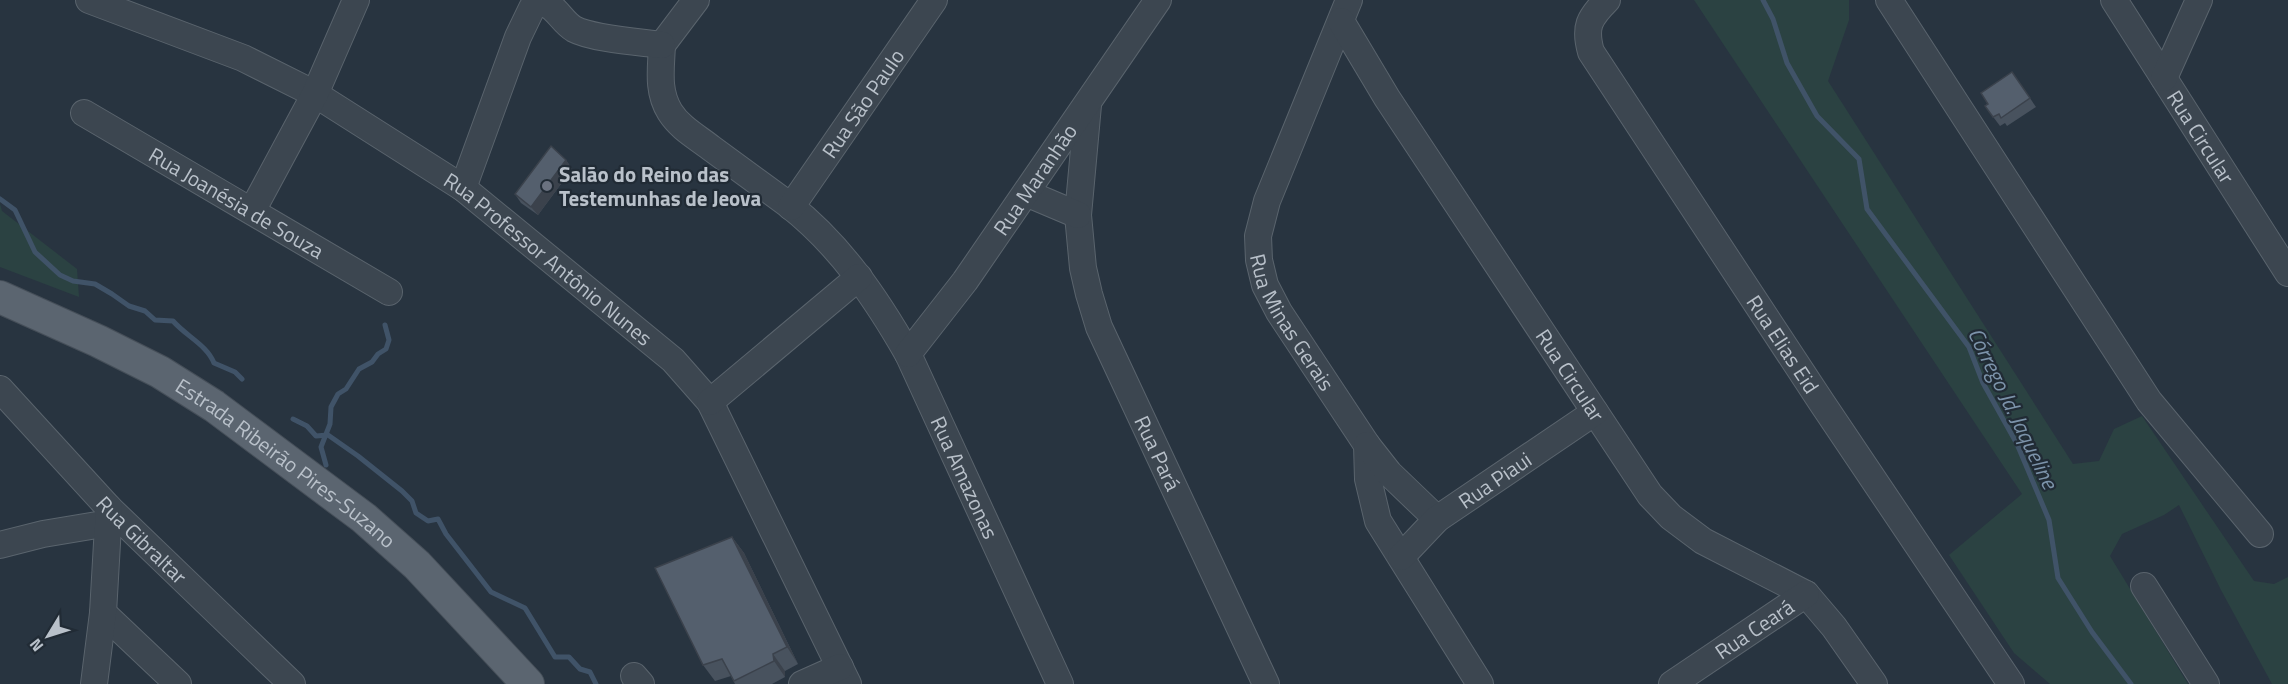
<svg xmlns="http://www.w3.org/2000/svg" width="2288" height="684" font-family="'Titillium Web',sans-serif">
  <style>
    .green { fill: #2b4242 }
    .lines { fill: none; stroke-linecap: round; stroke-linejoin: round }
    .stream { stroke: #405368; stroke-width: 5 }
    .minor-casing { stroke: #5a646d; stroke-width: 28 }
    .major-casing { stroke: #464f59; stroke-width: 34 }
    .minor { stroke: #3c4650; stroke-width: 26 }
    .major { stroke: #5b6570; stroke-width: 32 }
    .wall { fill: #48525e }
    .shaded-wall { fill: #3b424c }
    .building { fill: #545f6d; stroke: #3b424c; stroke-width: 1.5 }
    .worship-dot { fill: #6b7280; stroke: #212b35; stroke-width: 2 }
    .labels { text-anchor: middle; dominant-baseline: central; stroke-width: 4.5; stroke-linejoin: round; paint-order: stroke }
    .street-label { font-size: 21px; fill: #b9c1ca; stroke: #212b35 }
    .poi-label { font-size: 21px; font-weight: bold; fill: #b9c1ca; stroke: #212b35; text-anchor: start }
    .water-label { font-size: 22px; font-style: italic; fill: #7c93aa; stroke: #212b35 }
  </style>
  <rect width="100%" height="100%" fill="#283440"/>
  <!-- green -->
  <g class="green">
    <polygon points="1694,0 1849,0 1849,20 1828,81 2073,464 2099,461 2114,429 2142,416 2254,581 2274,584 2288,577 2288,684 2272,684 2221,590 2179,505 2164,515 2122,534 2110,556 2188,684 2050,684 2014,653 1949,555 2022,494"/>
    <polygon points="0,204 2,211 77,269 79,297 0,267"/>
  </g>
  <g class="lines">
    <!-- stream -->
    <g class="stream">
      <polyline points="1763,0 1773,19 1787,63 1817,116 1859,159 1867,209 1969,347 1983,383 2017,444 2049,520 2058,578 2092,632 2131,684"/>
      <path d="M0 199 15 210 35 252 60 275 73 281 95 284 112 294 129 306 145 311 155 320 173 321C186 336 207 345 214 363L235 372 242 379"/>
      <polyline points="293,419 307,426 316,436 328,435 358,456 402,491 412,501 416,513 428,521 438,519 446,534 491,592 525,608 555,657 569,657 580,669 590,672 596,684"/>
      <polyline points="326,465 321,447 330,424 331,407 338,394 346,389 359,369 372,362 378,354 386,349 389,340 385,325"/>
    </g>
    <!-- minor casing -->
    <g class="minor-casing">
      <g id="minor">
        <path id="s1" d="M89 0 243 58 315 94 463 188 673 360 710 402 848 684"/>
        <path id="s2" d="M1349 0 1267 201 1258 236 1259 260 1265 285 1279 312 1367 445 1368 479 1378 521 1480 684"/>
        <path id="s3" d="M1607 0C1589 18 1584 27 1591 52L1822 403 2011 684"/>
        <polyline points="1889,0 2149,401 2260,534"/>
        <path id="s4" d="M2114 0 2288 273"/>
        <path id="s5" d="M1341 21 1387 98 1650 495 1671 517 1703 541 1806 594 1834 627 1874 684"/>
        <path id="s6" d="M662 45C661 69 657 91 670 112 680 128 697 137 711 148 737 167 763 186 789 205 840 245 876 298 908 354L1060 684"/>
        <polyline points="662,45 696,0"/>
        <polyline points="2164,78 2199,0"/>
        <path id="s7" d="M1088 105 1078 215 1083 268 1089 294 1099 327 1266 684"/>
        <path id="s8" d="M84 113 389 292"/>
        <path d="M463 188 518 37 532 8 542 2C556 6 562 22 574 29 593 39 640 42 662 45"/>
        <polyline points="1026,193 1078,215"/>
        <path id="s9" d="M791 207 934 0"/>
        <polyline points="252,211 315,94 356,0"/>
        <path id="s10" d="M908 354 965 281 1158 0"/>
        <path id="s11" d="M0 389 109 508 292 684"/>
        <polyline points="710,402 859,277"/>
        <polyline points="1367,445 1389,473 1437,519"/>
        <polyline points="0,545 43,534 109,523"/>
        <path id="s12" d="M1401 557 1437 519 1595 412"/>
        <polyline points="2144,586 2206,684"/>
        <polyline points="103,613 178,684"/>
        <polyline points="634,676 641,684"/>
        <polyline points="94,684 103,613 109,508"/>
        <polyline points="802,684 840,667"/>
        <path id="s13" d="M1672 684 1806 594"/>
      </g>
    </g>
    <!-- major casing -->
    <g class="major-casing">
      <g id="major">
        <path id="s14" d="M0 297 98 341 160 372 214 406 364 518 417 565 528 684"/>
      </g>
    </g>
    <!-- minor -->
    <use href="#minor" class="minor"/>
    <!-- major -->
    <use href="#major" class="major"/>
  </g>
  <!-- wall -->
  <g class="wall">
    <polygon points="2012,72 2036,107 2007,126 2005,123 2000,126 1985,106"/>
    <polygon points="566,160 572,169 538,215 521,203 515,194"/>
    <polygon points="732,537 744,553 798,664 785,671 785,677 772,684 735,684 731,676 715,681 703,665"/>
  </g>
  <!-- shaded-wall -->
  <g class="shaded-wall">
    <polygon points="566,160 572,169 538,215 531,207"/>
    <polygon points="732,537 744,553 798,664 787,647"/>
    <polygon points="773,654 785,671 785,677 774,661"/>
  </g>
  <!-- building -->
  <g class="building">
    <polygon points="2012,72 2030,98 2001,118 1999,114 1993,117 1985,106 1988,104 1981,93"/>
    <polygon points="551,146 566,160 531,207 515,194"/>
    <polygon points="732,537 787,647 773,654 774,661 734,681 722,659 703,665 655,568"/>
  </g>
  <!-- markers -->
  <circle class="worship-dot" cx="547" cy="186" r="6"/>
  <g class="labels">
    <!-- street labels -->
    <g class="street-label">
      <text stroke="none"><textPath href="#s9" startOffset="126">Rua São Paulo</textPath></text>
      <text stroke="none"><textPath href="#s4" startOffset="162">Rua Circular</textPath></text>
      <text stroke="none"><textPath href="#s10" startOffset="216">Rua Maranhão</textPath></text>
      <text stroke="none"><textPath href="#s8" startOffset="177">Rua Joanésia de Souza</textPath></text>
      <text stroke="none"><textPath href="#s1" startOffset="531">Rua Professor Antônio Nunes</textPath></text>
      <text stroke="none"><textPath href="#s2" startOffset="348">Rua Minas Gerais</textPath></text>
      <text stroke="none"><textPath href="#s3" startOffset="408">Rua Elias Eid</textPath></text>
      <text stroke="none"><textPath href="#s5" startOffset="422">Rua Circular</textPath></text>
      <text stroke="none"><textPath href="#s7" startOffset="364">Rua Pará</textPath></text>
      <text stroke="none"><textPath href="#s14" startOffset="332">Estrada Ribeirão Pires-Suzano</textPath></text>
      <text stroke="none"><textPath href="#s6" startOffset="548">Rua Amazonas</textPath></text>
      <text stroke="none"><textPath href="#s12" startOffset="122">Rua Piaui</textPath></text>
      <text stroke="none"><textPath href="#s11" startOffset="207">Rua Gibraltar</textPath></text>
      <text stroke="none"><textPath href="#s13" startOffset="99">Rua Ceará</textPath></text>
    </g>
    <!-- poi labels -->
    <g class="poi-label">
      <text x="559" y="174">Salão do Reino das<tspan x="559" dy="24">Testemunhas de Jeova</tspan></text>
    </g>
    <!-- water labels -->
    <g class="water-label">
      <text transform="translate(2013 408) rotate(64)">Córrego Jd. Jaqueline</text>
    </g>
  </g>
  <!-- north arrow -->
  <g transform="translate(48 636) rotate(232)" stroke="#212b35" stroke-width="4.5" paint-order="stroke">
  <path d="M0-4.5L10 22L0 15L-10 22Z" fill="#b9c1ca"/>
  <text y="-9" font-size="16" font-weight="bold" text-anchor="middle" fill="#b9c1ca">N</text>
  </g>
</svg>
